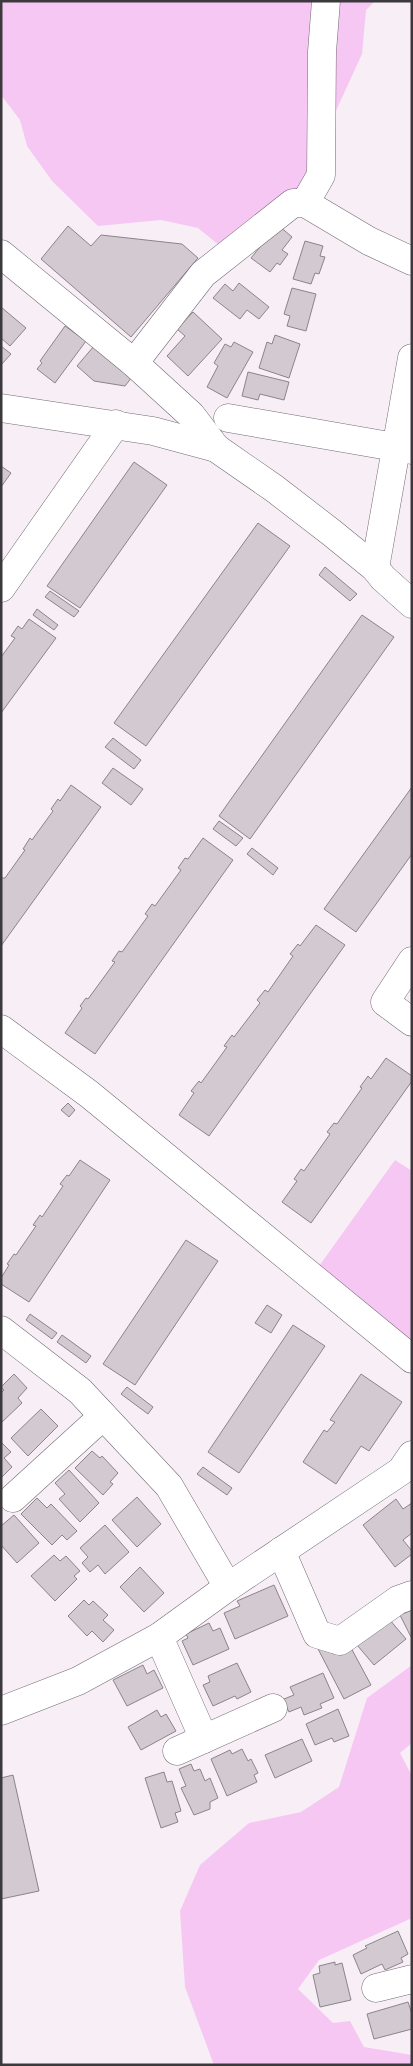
<svg xmlns="http://www.w3.org/2000/svg" width="413" height="2066" font-family="'Public Sans',sans-serif">
  <style>
    .green { fill: #f7c7f4 }
    .building { fill: #d2c9d1; stroke: #8c848c }
    .lines { fill: none; stroke-linecap: round; stroke-linejoin: round }
    .minor-casing { stroke: #736b72; stroke-width: 29 }
    .minor { stroke: #fff; stroke-width: 28 }
  </style>
  <rect width="100%" height="100%" fill="#f7eef6"/>
  <!-- green -->
  <g class="green">
    <polygon points="1,1 375,1 366,10 362,54 301,187 219,245 198,228 161,220 98,226 52,181 27,146 20,120 1,95"/>
    <polygon points="395,1160 412,1171 412,1346 317,1269"/>
    <polygon points="412,1665 412,1743 400,1753 412,1776 412,1918 319,1960 298,1989 333,2023 350,2021 364,2047 412,2055 412,2065 214,2065 185,1987 180,1911 200,1865 249,1823 301,1812 339,1787 367,1698"/>
  </g>
  <!-- building -->
  <g class="building">
    <polygon points="278,225 292,237 282,250 288,254 280,265 277,263 270,272 251,258"/>
    <polygon points="68,226 91,246 101,235 182,244 198,258 131,337 41,259"/>
    <polygon points="305,241 323,246 320,256 325,257 319,274 315,273 311,284 293,279"/>
    <polygon points="239,283 269,307 259,319 247,310 240,319 213,298 225,284 233,291"/>
    <polygon points="292,288 316,294 306,331 287,326 290,316 284,314"/>
    <polygon points="1,307 26,328 10,346 1,338"/>
    <polygon points="193,312 222,339 188,376 167,356 185,336 177,329"/>
    <polygon points="65,326 86,341 55,383 37,369 42,363 40,361"/>
    <polygon points="275,335 300,344 289,378 259,368 267,342 272,344"/>
    <polygon points="234,342 253,352 227,398 207,387 218,366 214,363 225,344 231,347"/>
    <polygon points="1,346 11,354 1,365"/>
    <polygon points="94,346 132,377 125,386 94,381 77,366"/>
    <polygon points="248,372 289,382 284,400 260,394 258,400 242,396"/>
    <polygon points="134,462 167,485 80,608 47,586"/>
    <polygon points="1,466 11,473 1,487"/>
    <polygon points="258,523 290,546 146,746 114,723"/>
    <polygon points="325,567 357,594 350,601 319,575"/>
    <polygon points="50,591 79,611 74,617 45,597"/>
    <polygon points="37,609 58,625 54,630 33,615"/>
    <polygon points="362,615 394,637 250,839 219,816"/>
    <polygon points="29,619 56,638 1,713 1,657 15,638 11,636 18,626 22,629"/>
    <polygon points="113,738 141,760 134,769 105,747"/>
    <polygon points="113,768 143,789 131,805 102,783"/>
    <polygon points="71,785 101,807 1,946 1,878 5,878 25,850 23,849 30,838 32,840 53,811 51,809 58,799 60,801"/>
    <polygon points="412,787 412,854 356,932 324,909"/>
    <polygon points="219,821 243,838 236,846 213,829"/>
    <polygon points="203,838 233,860 95,1054 65,1033 82,1008 80,1006 86,998 88,999 115,962 112,961 119,951 122,952 148,916 145,914 152,904 155,906 181,870 178,868 185,858 188,859"/>
    <polygon points="252,848 278,868 273,875 247,854"/>
    <polygon points="316,925 345,945 209,1136 179,1115 194,1093 191,1091 199,1081 201,1083 227,1047 224,1046 232,1035 234,1037 260,1003 257,1000 265,990 268,992 293,956 290,954 298,944 300,946"/>
    <polygon points="386,1058 412,1076 412,1081 311,1223 282,1202 297,1181 294,1179 301,1169 304,1171 330,1134 327,1132 334,1123 337,1124 362,1088 360,1087 368,1076 371,1079"/>
    <polygon points="68,1103 75,1110 69,1117 61,1110"/>
    <polygon points="80,1160 110,1180 29,1302 1,1284 1,1278 9,1265 7,1264 14,1254 16,1255 36,1226 33,1225 40,1215 42,1217 63,1186 60,1184 67,1175 69,1176"/>
    <polygon points="186,1240 218,1261 135,1385 103,1364"/>
    <polygon points="267,1305 282,1315 271,1333 255,1323"/>
    <polygon points="30,1314 57,1333 52,1339 26,1320"/>
    <polygon points="293,1325 325,1346 239,1473 208,1452"/>
    <polygon points="62,1335 91,1356 86,1363 57,1342"/>
    <polygon points="14,1374 27,1388 18,1398 22,1403 1,1423 1,1393 4,1390 1,1387"/>
    <polygon points="361,1374 402,1402 369,1451 361,1446 336,1484 303,1462 324,1430 327,1432 335,1422 330,1420"/>
    <polygon points="127,1387 153,1407 148,1414 121,1394"/>
    <polygon points="41,1409 58,1426 28,1456 11,1438"/>
    <polygon points="1,1442 11,1452 4,1458 12,1467 1,1478"/>
    <polygon points="92,1451 100,1458 102,1456 118,1473 110,1482 113,1484 103,1495 75,1468"/>
    <polygon points="203,1467 232,1488 227,1495 197,1474"/>
    <polygon points="69,1470 99,1503 80,1522 59,1499 65,1494 55,1483"/>
    <polygon points="137,1497 161,1524 137,1547 112,1520"/>
    <polygon points="37,1498 47,1508 51,1504 77,1531 67,1540 62,1535 52,1545 21,1514"/>
    <polygon points="396,1499 403,1509 412,1503 412,1533 403,1540 412,1551 412,1554 395,1567 363,1525"/>
    <polygon points="14,1515 39,1543 17,1563 1,1545 1,1526"/>
    <polygon points="105,1525 129,1552 105,1574 98,1565 90,1572 82,1563 88,1557 80,1548"/>
    <polygon points="54,1555 60,1561 66,1556 80,1571 74,1576 77,1579 55,1601 31,1576"/>
    <polygon points="140,1567 164,1593 144,1612 120,1587"/>
    <polygon points="274,1585 288,1616 235,1639 224,1613 240,1606 237,1601"/>
    <polygon points="84,1600 89,1605 93,1601 108,1615 103,1620 114,1630 103,1642 92,1631 87,1636 68,1616"/>
    <polygon points="412,1610 412,1636 411,1637 400,1615"/>
    <polygon points="389,1619 406,1639 374,1665 357,1645"/>
    <polygon points="209,1623 213,1631 220,1628 229,1649 193,1665 182,1641 188,1638 186,1634"/>
    <polygon points="350,1646 371,1685 344,1699 317,1647 334,1654"/>
    <polygon points="237,1663 251,1692 237,1699 235,1696 213,1706 203,1685 210,1682 208,1676"/>
    <polygon points="143,1665 147,1674 154,1670 163,1688 127,1706 113,1680"/>
    <polygon points="323,1673 334,1698 320,1704 322,1708 304,1715 301,1707 289,1712 287,1708 283,1710 279,1701 294,1695 290,1687"/>
    <polygon points="338,1709 349,1736 334,1742 332,1738 315,1745 306,1724"/>
    <polygon points="157,1710 161,1717 166,1714 176,1731 141,1750 128,1727"/>
    <polygon points="302,1739 312,1761 275,1778 265,1755"/>
    <polygon points="242,1749 248,1761 251,1759 258,1773 254,1775 257,1782 227,1796 211,1759 230,1750 232,1754"/>
    <polygon points="191,1764 194,1771 200,1769 205,1781 210,1778 218,1798 210,1802 210,1809 194,1815 181,1788 186,1786 179,1769"/>
    <polygon points="164,1772 167,1782 172,1781 181,1811 175,1813 178,1822 161,1828 145,1778"/>
    <polygon points="13,1775 39,1891 1,1899 1,1778"/>
    <polygon points="398,1931 408,1954 401,1958 403,1962 385,1970 382,1964 361,1974 353,1955 367,1948 365,1946"/>
    <polygon points="335,1962 335,1965 342,1963 351,2000 320,2007 313,1975 320,1973 319,1966"/>
    <polygon points="408,2002 412,2014 412,2029 374,2039 367,2014"/>
  </g>
  <g class="lines">
    <!-- minor casing -->
    <g class="minor-casing">
      <g id="minor">
        <polyline points="305,203 321,175 322,52 326,1"/>
        <polyline points="1,254 134,363 191,415 216,448 275,489 332,533 375,568 383,578 412,604"/>
        <polyline points="134,363 203,274 293,203 305,203 369,241 412,261"/>
        <polyline points="1,408 153,431 216,448"/>
        <polyline points="228,418 412,450"/>
        <polyline points="375,568 412,358"/>
        <polyline points="1,588 116,424"/>
        <polyline points="412,961 385,1002 412,1022"/>
        <polyline points="1,1029 89,1094 412,1359"/>
        <polyline points="1,1330 80,1391 169,1486 228,1587"/>
        <polyline points="13,1498 103,1416"/>
        <polyline points="281,1551 317,1634 340,1641 398,1600 412,1595"/>
        <polyline points="159,1637 204,1739"/>
        <polyline points="1,1711 78,1681 159,1637 228,1587 401,1471 412,1455"/>
        <polyline points="177,1751 273,1708"/>
        <polyline points="376,1988 412,1979"/>
      </g>
    </g>
    <!-- minor -->
    <use href="#minor" class="minor"/>
  </g>
  <!-- border -->
  <rect width="413" height="2066" fill="none" stroke="#3c393c" stroke-width="5"/>
</svg>
